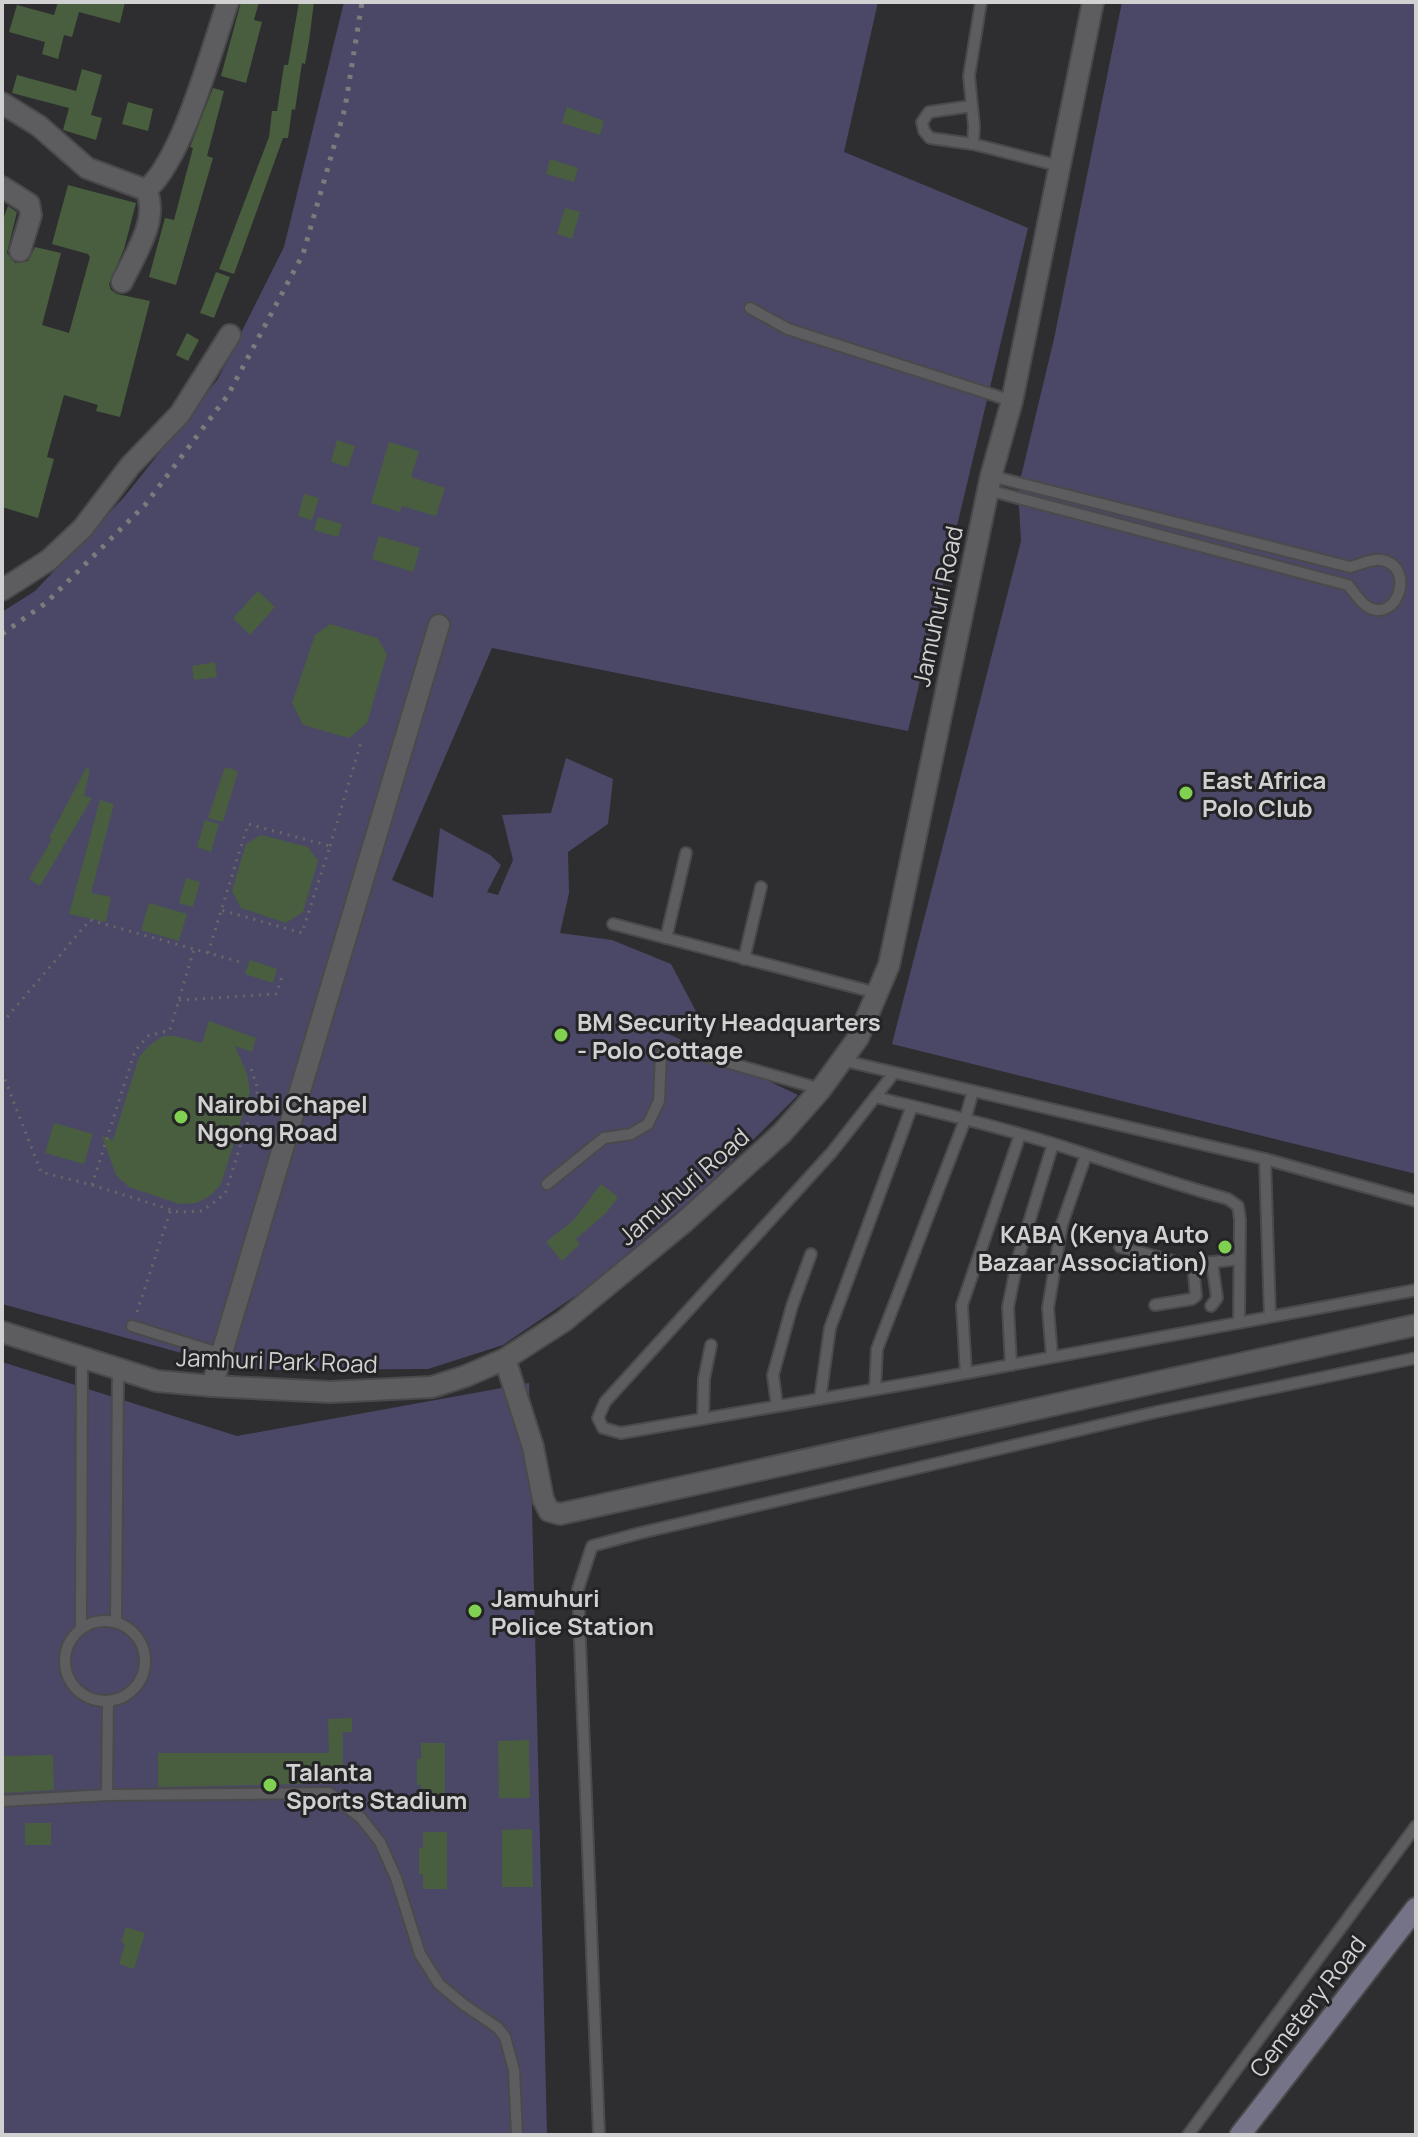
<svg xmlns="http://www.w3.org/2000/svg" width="1418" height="2137" font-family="Manrope,sans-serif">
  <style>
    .green { fill: #4b4867 }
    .building { fill: #485e3e }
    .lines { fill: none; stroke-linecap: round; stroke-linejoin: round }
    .lane-casing { stroke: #4a4a4c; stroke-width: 14 }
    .street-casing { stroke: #4a4a4c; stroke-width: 24 }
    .secondary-casing { stroke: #4a4a4c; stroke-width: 24 }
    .path { stroke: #676769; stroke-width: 3; stroke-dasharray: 2 6; stroke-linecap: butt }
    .lane { stroke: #5d5d5f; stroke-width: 10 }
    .street { stroke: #5d5d5f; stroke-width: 20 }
    .secondary { stroke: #757388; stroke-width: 20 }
    .rail { stroke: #7b7b7c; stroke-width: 5; stroke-dasharray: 4 8; stroke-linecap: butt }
    .poi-dot { fill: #80d051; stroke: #242426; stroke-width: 3 }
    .labels { text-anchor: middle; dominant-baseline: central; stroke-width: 6; stroke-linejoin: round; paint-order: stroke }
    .street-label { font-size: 24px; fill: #d1d1d2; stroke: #242426 }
    .poi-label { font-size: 24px; font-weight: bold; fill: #d1d1d2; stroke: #242426; text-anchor: start }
  </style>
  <rect width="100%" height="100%" fill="#2e2e30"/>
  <!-- green -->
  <g class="green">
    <polygon points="344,2 878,2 844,152 1028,228 908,731 492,648 392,880 433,898 440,828 490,855 501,865 487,892 498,895 513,860 502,815 551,813 566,758 613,779 608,824 568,852 569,893 560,933 612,940 671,964 699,1017 686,1024 660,1030 798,1095 703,1190 584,1290 503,1345 428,1369 244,1370 2,1304 2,612 35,591 125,496 218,379 284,247"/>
    <polygon points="1122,2 1416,2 1416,1174 892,1044 1021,541 1018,489 1054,339"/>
    <polygon points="2,1362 237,1436 529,1383 547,2135 2,2135"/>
  </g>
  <!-- building -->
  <g class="building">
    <polygon points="58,2 125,2 120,23 79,12 72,37 64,35 58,59 42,54 45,42 9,32 17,5 54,15"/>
    <polygon points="241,2 259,2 254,20 262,22 246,83 221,76"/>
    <polygon points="299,2 314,2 309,41 305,64 302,63 295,110 292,109 288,138 283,138 234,274 219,269 269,137 272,111 277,111 284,65 288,65"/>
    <polygon points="82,69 102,75 91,115 102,118 96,140 63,130 69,108 12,93 17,75 76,91"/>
    <polygon points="213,88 224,91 207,156 213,158 176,285 149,277 165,218 174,220 193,148 190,147"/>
    <polygon points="128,102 153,109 148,131 122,124"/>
    <polygon points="567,107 604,121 600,135 562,123"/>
    <polygon points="550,159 578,168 574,182 546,174"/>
    <polygon points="68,185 136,203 124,249 109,284 111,290 117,294 150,301 120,417 96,411 98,405 64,395 47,457 54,459 38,518 2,507 2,222 8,206 17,212 7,253 15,263 28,261 35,247 61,253 42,325 69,333 90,257 88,254 52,244"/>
    <polygon points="565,208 580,212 572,239 557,234"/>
    <polygon points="216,272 230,277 214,318 200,313"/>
    <polygon points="187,333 199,340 188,361 176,355"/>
    <polygon points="337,440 355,446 348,467 331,462"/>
    <polygon points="389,442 419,451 411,477 445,488 436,516 402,506 400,512 371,503"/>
    <polygon points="304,494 319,498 312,520 298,516"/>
    <polygon points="318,517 342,524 338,537 314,530"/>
    <polygon points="379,536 420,548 413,572 372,559"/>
    <polygon points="258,591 275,607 250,635 233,618"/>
    <polygon points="330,624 377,638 387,654 367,723 349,738 303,725 292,703 315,635"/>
    <polygon points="215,662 217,677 194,680 192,666"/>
    <polygon points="225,767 238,771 223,822 208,818"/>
    <polygon points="86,768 90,769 84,796 92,798 40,886 29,879 52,839 49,838"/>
    <polygon points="100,800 114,804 91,893 111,897 106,922 69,914"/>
    <polygon points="205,820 219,824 211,852 197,847"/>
    <polygon points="261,835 308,847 318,861 303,912 286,923 241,908 232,891 246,844"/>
    <polygon points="186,878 200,882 193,907 179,903"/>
    <polygon points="149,903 187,914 179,941 141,930"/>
    <polygon points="250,960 277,969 273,983 245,974"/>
    <polygon points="209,1021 256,1038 252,1052 235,1046 247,1074 250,1092 221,1184 211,1195 197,1203 180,1204 129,1187 116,1175 102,1136 113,1140 139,1057 151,1044 163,1036 175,1036 202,1043"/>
    <polygon points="54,1123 93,1134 84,1164 45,1153"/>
    <polygon points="601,1184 618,1197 606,1213 576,1239 580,1244 562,1261 546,1242 574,1220"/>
    <polygon points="352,1718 352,1732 343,1732 343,1766 358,1766 358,1783 158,1787 158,1753 329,1753 328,1719"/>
    <polygon points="529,1740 530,1798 499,1798 498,1741"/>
    <polygon points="421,1743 445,1743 445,1800 421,1800 421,1785 417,1785 417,1759 421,1759"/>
    <polygon points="53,1755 54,1790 2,1793 2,1756"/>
    <rect x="25" y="1823" width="26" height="22"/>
    <polygon points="532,1829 533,1887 502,1887 502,1830"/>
    <polygon points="423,1832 447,1832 447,1889 423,1889 423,1874 419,1874 419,1848 423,1848"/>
    <polygon points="126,1927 145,1933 134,1969 119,1964 125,1944 121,1942"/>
  </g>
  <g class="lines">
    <!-- lane casing -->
    <g class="lane-casing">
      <g id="lane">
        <polyline points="981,2 969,76 974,126 973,144 1060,166"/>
        <polyline points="972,106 929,112 922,122 924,131 930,138 973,144"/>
        <polyline points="750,308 788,329 1012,401"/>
        <path d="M988 490 1348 585C1353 591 1359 600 1365 605 1396 628 1418 566 1381 560 1372 558 1360 565 1350 567L991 476"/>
        <polyline points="613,924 877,993"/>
        <polyline points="666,938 686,853"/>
        <polyline points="744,959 761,887"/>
        <polyline points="841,1060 1265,1159 1416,1201"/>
        <polyline points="894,1073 832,1152 605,1402 598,1418 603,1428 621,1433 918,1382 1416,1290"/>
        <path d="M875 1097C944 1114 1014 1130 1082 1153 1130 1169 1178 1185 1228 1199L1238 1206 1240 1220 1239 1322"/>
        <polyline points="1265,1159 1270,1316"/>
        <polyline points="547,1184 604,1138 631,1134 648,1124 659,1101 661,1055 668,1049 677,1048 821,1089"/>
        <polyline points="1120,1247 1188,1265 1239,1259"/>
        <polyline points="1155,1305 1192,1299 1196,1296 1193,1264"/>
        <polyline points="1211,1306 1217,1298 1212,1262"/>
        <polyline points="132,1326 222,1354"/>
        <polyline points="1052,1357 1048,1308 1062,1224 1086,1155"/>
        <polyline points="1011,1365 1008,1307 1018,1258 1053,1144"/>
        <polyline points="966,1373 962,1305 1020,1135"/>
        <polyline points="875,1389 877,1349 965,1120 973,1091"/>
        <polyline points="820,1399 830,1328 912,1106"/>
        <polyline points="777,1406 773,1375 792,1306 811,1254"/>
        <polyline points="703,1419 704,1379 711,1345"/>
        <circle cx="105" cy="1661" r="40"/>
        <polyline points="116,1622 118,1371"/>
        <polyline points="81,1628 82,1359"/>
        <polyline points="107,1795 108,1701"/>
        <polyline points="2,1801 107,1795 329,1793 361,1818 380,1842 396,1878 420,1954 439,1984 463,2004 498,2028 505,2037 514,2070 517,2135"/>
        <polyline points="599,2135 578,1589 592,1546 640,1533 1156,1412 1416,1358"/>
        <polyline points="1188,2135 1416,1826"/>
      </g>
    </g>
    <!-- street casing -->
    <g class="street-casing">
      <g id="street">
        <polyline points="1093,2 1012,401 991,476 889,965 858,1038 821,1089 782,1133 683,1223 564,1321 505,1359 533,1447 543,1499 549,1511 560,1514 1416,1325"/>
        <path d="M2 103 39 126 87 168 146 190C160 219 134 256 122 282"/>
        <polyline points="2,187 29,204 31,215 20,251"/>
        <path d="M146 190C183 159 211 50 228 2"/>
        <polyline points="2,590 49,560 83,528 130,466 180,414 230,335"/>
        <polyline points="2,1332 157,1381 212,1386 330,1392 432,1387 466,1376 505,1359"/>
        <polyline points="212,1386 439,625"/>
      </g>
    </g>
    <!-- secondary casing -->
    <g class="secondary-casing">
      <polyline id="secondary" points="1240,2135 1416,1908"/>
    </g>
    <!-- path -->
    <g class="path">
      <polyline points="330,846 361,742"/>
      <polyline points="208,953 248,824 330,846 302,933 221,910"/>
      <polyline points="179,1000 276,994 283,974"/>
      <polyline points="2,1023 90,920 244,963"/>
      <polyline points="2,1072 41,1172 92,1185 135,1051 148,1036 170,1030 194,949"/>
      <polyline points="92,1185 178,1212 202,1211 225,1194 258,1090 250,1065"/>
      <polyline points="137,1312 171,1209"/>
    </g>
    <!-- lane -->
    <use href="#lane" class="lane"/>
    <!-- street -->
    <use href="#street" class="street"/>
    <!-- secondary -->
    <use href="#secondary" class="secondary"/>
    <!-- rail -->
    <polyline class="rail" points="2,634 46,603 145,505 228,395 303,254 345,108 362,2"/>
  </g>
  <!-- markers -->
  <g class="poi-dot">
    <circle cx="1186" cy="793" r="8"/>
    <circle cx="561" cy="1035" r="8"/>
    <circle cx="181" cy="1117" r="8"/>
    <circle cx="1225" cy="1247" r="8"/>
    <circle cx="475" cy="1611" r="8"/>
    <circle cx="270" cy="1785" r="8"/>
  </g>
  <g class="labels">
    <!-- street labels -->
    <g class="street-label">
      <text transform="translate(937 606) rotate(-78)">Jamuhuri Road</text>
      <text transform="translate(683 1186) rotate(-41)">Jamuhuri Road</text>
      <text transform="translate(277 1360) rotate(2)">Jamhuri Park Road</text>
      <text transform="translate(1307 2006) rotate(-52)">Cemetery Road</text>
    </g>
    <!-- poi labels -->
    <g class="poi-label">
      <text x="1202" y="779">East Africa<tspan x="1202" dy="28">Polo Club</tspan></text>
      <text x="577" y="1021">BM Security Headquarters<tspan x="577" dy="28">- Polo Cottage</tspan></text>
      <text x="197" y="1103">Nairobi Chapel<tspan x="197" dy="28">Ngong Road</tspan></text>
      <text x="1209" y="1233" text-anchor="end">KABA (Kenya Auto<tspan x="1209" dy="28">Bazaar Association)</tspan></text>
      <text x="491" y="1597">Jamuhuri<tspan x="491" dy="28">Police Station</tspan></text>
      <text x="286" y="1771">Talanta<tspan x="286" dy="28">Sports Stadium</tspan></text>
    </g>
  </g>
  <!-- border -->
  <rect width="1418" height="2137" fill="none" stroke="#d1d1d2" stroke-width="8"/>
</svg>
